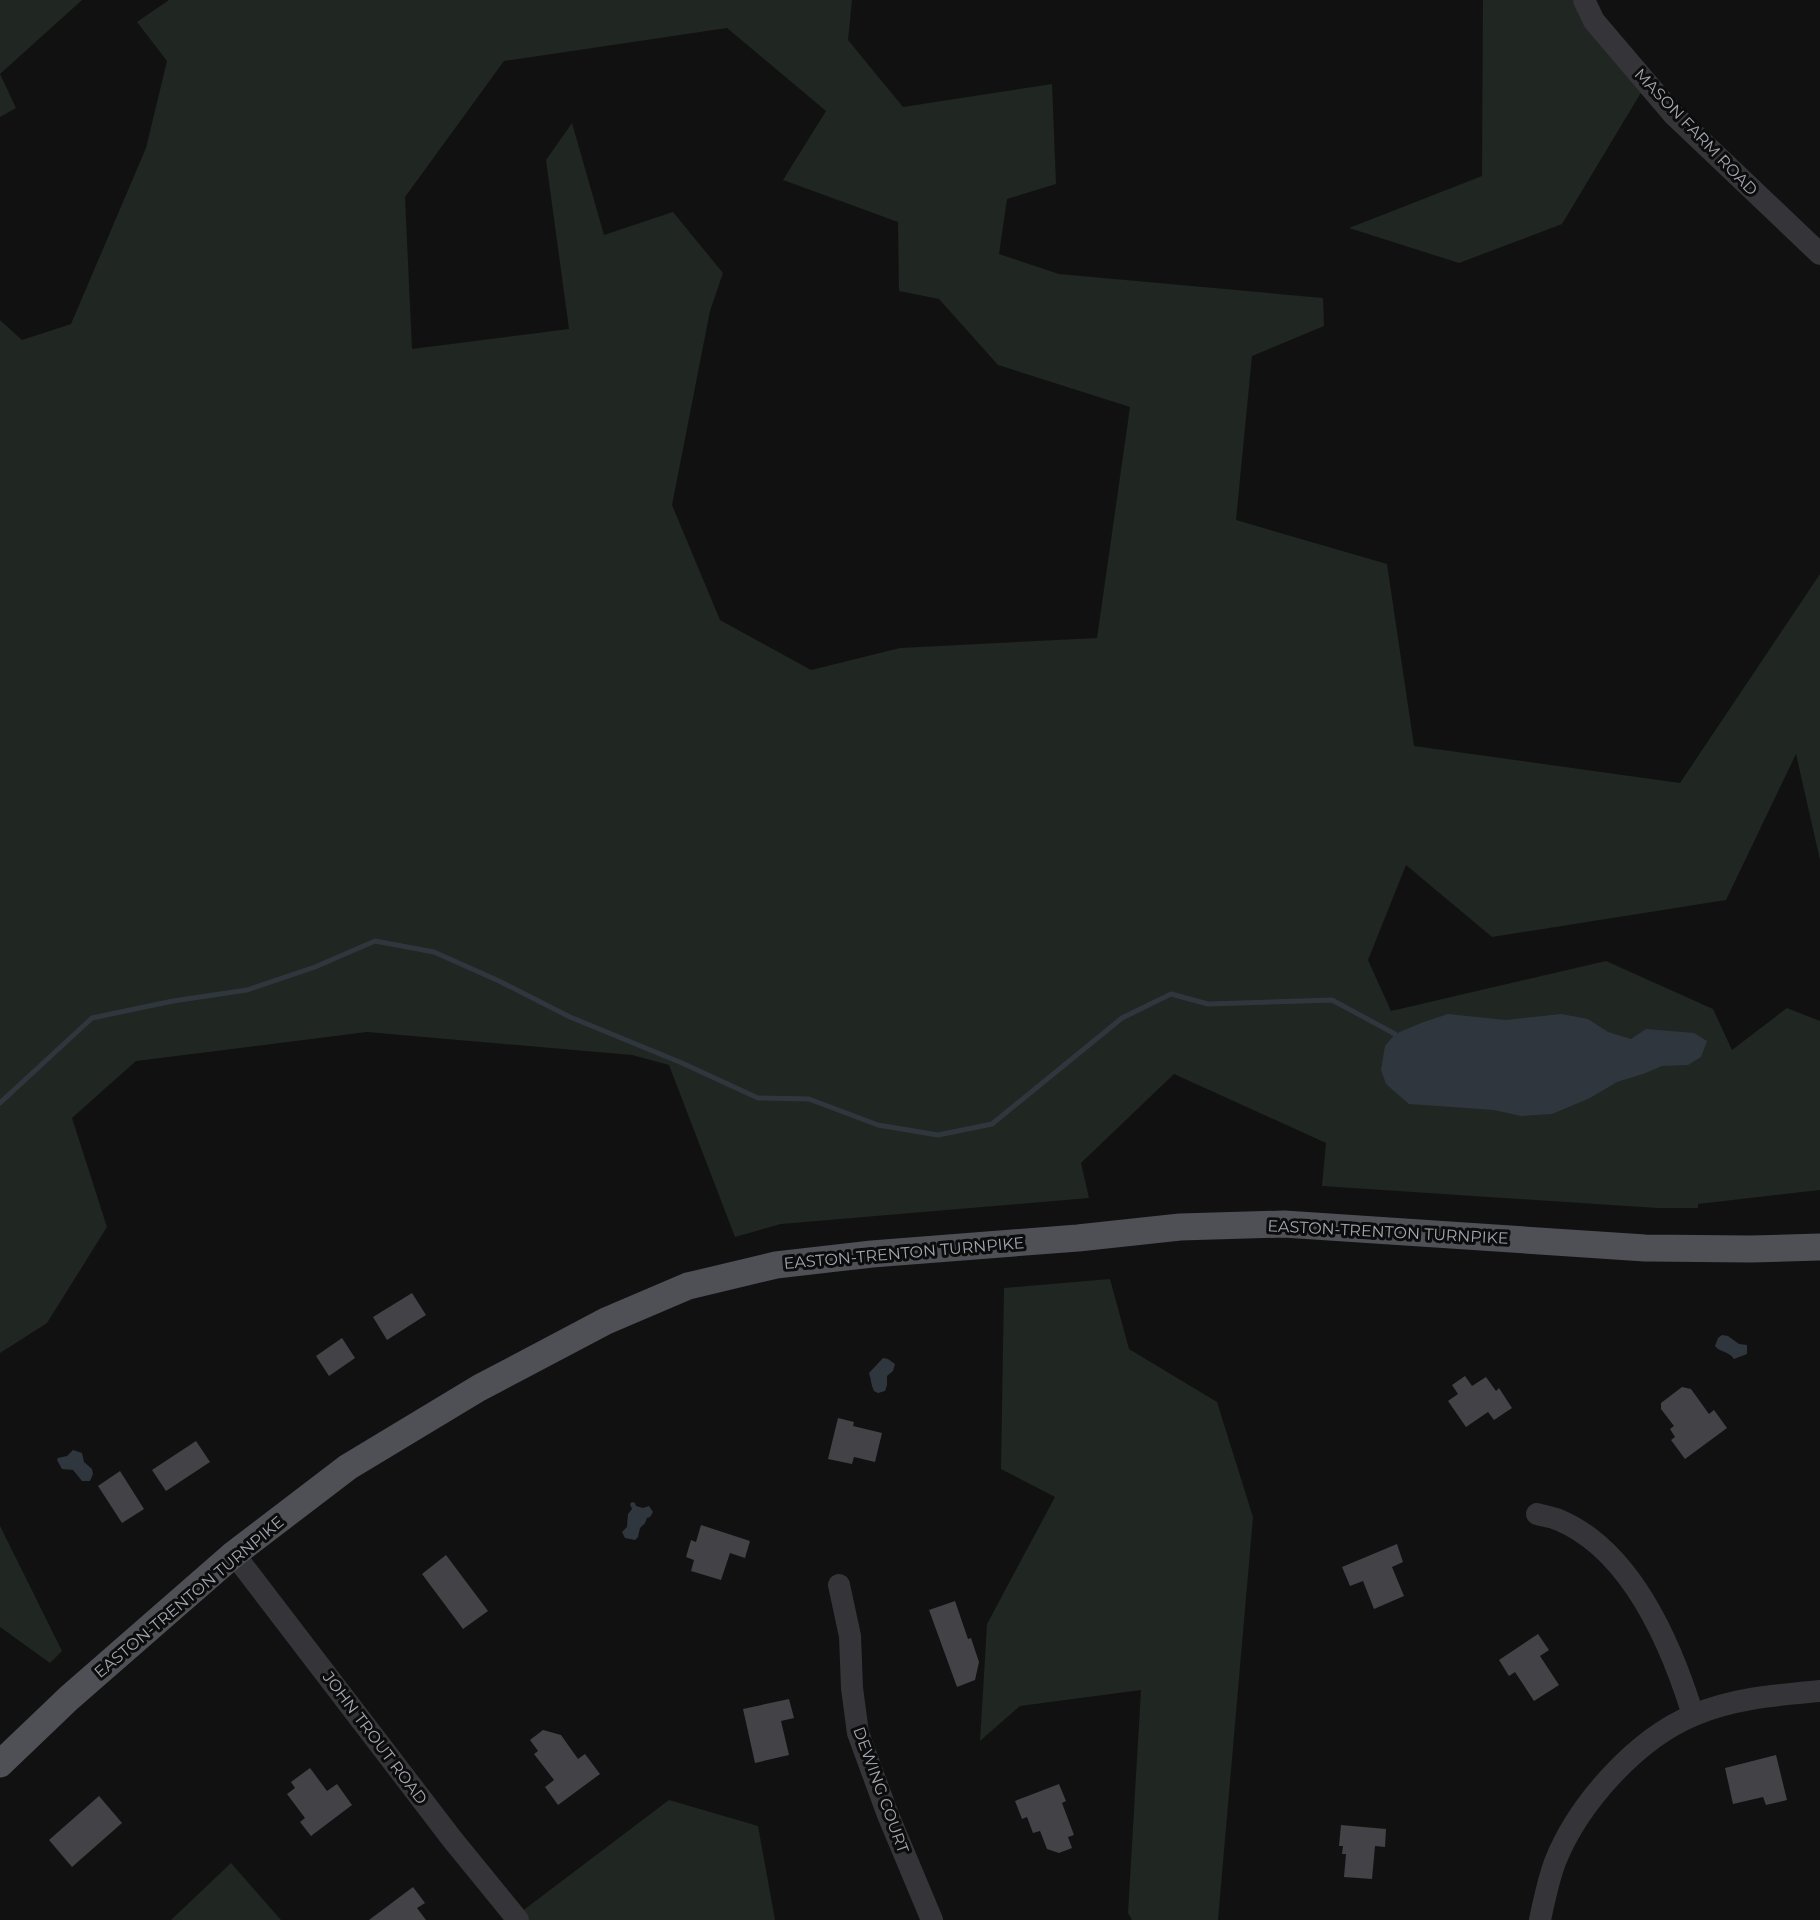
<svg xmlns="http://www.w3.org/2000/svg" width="1820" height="1920" font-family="Montserrat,sans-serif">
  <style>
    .green { fill: #202621; fill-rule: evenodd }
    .water { fill: #30363d }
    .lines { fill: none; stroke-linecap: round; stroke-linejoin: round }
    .stream { stroke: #30363d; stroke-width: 5 }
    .building { fill: #434347 }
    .minor { stroke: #353539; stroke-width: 22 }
    .major { stroke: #4f5055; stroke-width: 27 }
    .labels { text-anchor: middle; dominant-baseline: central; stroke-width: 6; stroke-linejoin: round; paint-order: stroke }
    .street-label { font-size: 16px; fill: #a4a7b1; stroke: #0c0c0d }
  </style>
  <rect width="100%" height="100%" fill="#111112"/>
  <!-- green -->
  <g class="green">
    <polygon points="0,0 82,0 0,74 16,108 0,117"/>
    <path d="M169 0H852L848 40 903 107 1052 84 1056 184 1007 199 999 254 1059 274 1323 298 1324 326 1252 356 1236 520 1387 564 1414 746 1680 783 1820 574V860L1796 754 1726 900 1492 937 1406 865 1368 960 1391 1011 1606 961 1713 1009 1732 1050 1787 1008 1820 1021V1190L1698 1204V1208H1657L1322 1186 1326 1143 1174 1074 1081 1163 1089 1198 781 1224 735 1237 669 1065 632 1055 367 1032 136 1061 72 1118 107 1227 47 1323 0 1353V320L22 340 71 324 146 148 167 61 137 22ZM727 28 826 111 783 180 898 222 899 291 939 299 998 365 1130 407 1097 638 900 648 811 670 720 620 672 505 710 311 723 273 673 212 604 235 572 123 546 160 569 329 412 349 405 197 504 61Z"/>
    <polygon points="1483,0 1589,0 1645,86 1562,224 1459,263 1349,228 1482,176"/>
    <polygon points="1110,1279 1129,1349 1217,1402 1253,1517 1218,1920 1132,1920 1128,1913 1141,1690 1020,1706 980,1741 987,1624 1055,1497 1001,1469 1004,1288"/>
    <polygon points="0,1526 62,1651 50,1663 0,1627"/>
    <polygon points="669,1800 758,1826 775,1920 514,1920 513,1918"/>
    <polygon points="231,1863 281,1920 171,1920"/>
  </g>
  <!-- water -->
  <g class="water">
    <polygon points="1448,1014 1506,1020 1561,1014 1588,1019 1608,1032 1631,1039 1646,1029 1694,1033 1707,1041 1701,1057 1688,1065 1662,1066 1643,1074 1617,1082 1590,1098 1552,1114 1521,1116 1494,1110 1409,1104 1386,1084 1381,1070 1385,1046 1395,1034 1421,1023"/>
    <path d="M1722 1335 1728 1336 1739 1344 1747 1345V1354L1734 1359C1729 1351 1719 1352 1715 1346L1718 1338Z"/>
    <path d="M883 1358 888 1359 895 1364 893 1371 887 1376V1385L885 1391 878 1393 874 1391C871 1385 871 1379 869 1373Z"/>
    <polygon points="73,1450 82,1453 84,1462 92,1469 93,1474 90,1481 82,1481 73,1470 62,1469 57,1460 58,1458 67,1456"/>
    <polygon points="632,1502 635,1503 636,1506 643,1508 649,1506 653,1512 650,1517 647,1518 645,1523 640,1528 638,1537 635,1540 625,1538 622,1532 627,1527 628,1514 632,1509 630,1504"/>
  </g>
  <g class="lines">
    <!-- stream -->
    <polyline class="stream" points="0,1103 92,1018 173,1001 247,990 315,967 375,941 434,952 499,981 570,1017 682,1063 758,1098 809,1099 878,1125 938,1135 992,1124 1122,1018 1171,994 1208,1004 1332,1000 1395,1034"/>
  </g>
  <!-- building -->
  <g class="building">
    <polygon points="412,1293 426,1315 387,1340 373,1317"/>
    <polygon points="342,1338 355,1358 329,1376 316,1356"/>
    <polygon points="1465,1376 1472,1386 1486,1377 1496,1391 1499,1388 1512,1408 1494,1420 1488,1412 1466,1427 1448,1401 1458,1394 1452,1385"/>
    <polygon points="1682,1387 1691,1389 1709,1414 1714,1410 1727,1428 1685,1459 1671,1440 1675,1437 1670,1429 1674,1426 1661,1409 1661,1403"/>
    <polygon points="838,1418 854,1422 853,1426 882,1433 875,1462 854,1457 852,1464 828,1459"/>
    <polygon points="196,1441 210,1462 166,1491 152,1470"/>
    <polygon points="120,1471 144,1509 122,1523 98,1486"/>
    <polygon points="701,1525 750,1541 745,1558 730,1553 721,1580 691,1571 694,1560 686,1557 691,1540 696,1542"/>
    <polygon points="1397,1544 1403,1562 1392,1567 1404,1596 1374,1609 1363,1581 1350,1586 1342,1567"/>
    <polygon points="446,1555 488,1611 463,1629 422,1574"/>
    <polygon points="955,1601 968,1639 971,1638 979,1662 975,1680 957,1687 929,1610"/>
    <polygon points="1538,1634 1549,1650 1540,1656 1559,1685 1534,1701 1515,1672 1509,1676 1499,1660"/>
    <polygon points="789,1699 794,1718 781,1721 789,1755 755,1763 743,1709"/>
    <polygon points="543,1730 561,1735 578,1759 585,1754 600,1774 558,1805 545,1787 554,1780 534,1754 538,1751 530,1740"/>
    <polygon points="1776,1755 1787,1800 1766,1805 1763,1797 1733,1804 1725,1768"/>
    <polygon points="310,1768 327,1791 337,1784 352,1805 311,1836 300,1822 305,1818 287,1794 295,1788 291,1782"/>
    <polygon points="1059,1784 1066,1801 1062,1803 1074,1835 1068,1837 1072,1848 1059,1853 1047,1849 1040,1831 1033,1833 1027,1817 1022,1819 1015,1801"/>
    <polygon points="99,1796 122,1823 72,1867 49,1840"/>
    <polygon points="1341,1825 1386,1829 1385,1847 1375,1846 1372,1879 1344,1877 1346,1854 1342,1854 1343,1846 1339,1846"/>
    <polygon points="413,1887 425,1903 417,1908 426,1920 369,1920"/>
  </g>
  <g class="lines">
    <!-- minor -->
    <g class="minor">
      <polyline points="1584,0 1594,21 1674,115 1820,254"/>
      <path d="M1537 1514C1544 1516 1552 1517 1559 1520 1632 1551 1671 1644 1693 1715"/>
      <polyline points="234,1554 452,1839 518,1920"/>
      <polyline points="839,1585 850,1636 852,1688 858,1733 888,1815 932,1920"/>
      <path d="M1540 1920C1544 1901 1548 1881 1555 1862 1578 1804 1636 1739 1694 1715 1734 1698 1778 1695 1820 1691"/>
    </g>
    <!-- major -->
    <polyline class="major" points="0,1764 69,1698 234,1554 348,1467 479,1388 606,1321 688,1286 776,1265 872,1254 1078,1238 1180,1227 1284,1224 1645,1248 1751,1249 1820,1247"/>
  </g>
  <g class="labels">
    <!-- street labels -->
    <g class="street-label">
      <text transform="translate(1696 132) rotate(46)">MASON FARM ROAD</text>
      <text transform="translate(1388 1232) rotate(3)">EASTON-TRENTON TURNPIKE</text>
      <text transform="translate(904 1253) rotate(-5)">EASTON-TRENTON TURNPIKE</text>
      <text transform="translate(189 1597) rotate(-40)">EASTON-TRENTON TURNPIKE</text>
      <text transform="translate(375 1738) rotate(53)">JOHN TROUT ROAD</text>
      <text transform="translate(881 1790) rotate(70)">DEWING COURT</text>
    </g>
  </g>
</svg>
